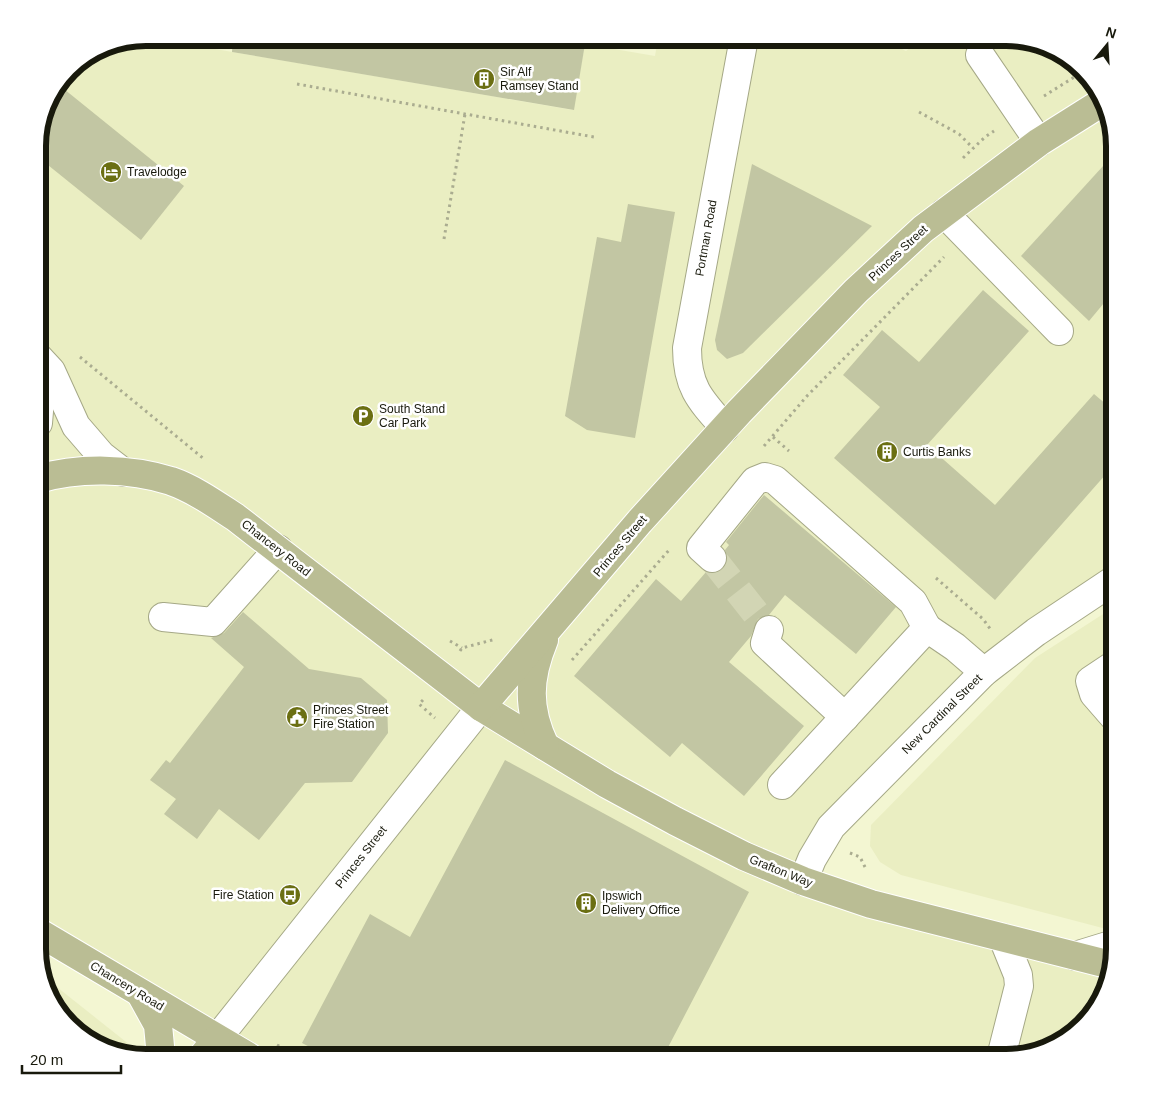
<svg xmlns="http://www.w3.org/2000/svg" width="1152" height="1095" font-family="Helvetica,sans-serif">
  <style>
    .built { fill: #eaeec2 }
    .building { fill: #c2c6a3 }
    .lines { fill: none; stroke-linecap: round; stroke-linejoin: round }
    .minor-tunnel { stroke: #d2d5b4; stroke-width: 28; stroke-dasharray: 28 14; stroke-linecap: butt }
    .minor-casing { stroke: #a5a886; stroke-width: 30 }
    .major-casing { stroke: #fff; stroke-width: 30 }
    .path { stroke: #aaac90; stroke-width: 3; stroke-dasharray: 2.5 4; stroke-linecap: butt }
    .minor { stroke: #fff; stroke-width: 28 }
    .major { stroke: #babd94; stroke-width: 28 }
    .labels { text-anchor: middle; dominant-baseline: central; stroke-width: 5; stroke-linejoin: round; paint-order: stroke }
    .poi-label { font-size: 12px; fill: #18190c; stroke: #fff; text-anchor: start }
    .street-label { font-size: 12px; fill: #18190c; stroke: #fff }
    .rim { fill: none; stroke: #18190c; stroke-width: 6 }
  </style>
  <rect width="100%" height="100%" fill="#f3f6d2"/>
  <g class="built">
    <polygon points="151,38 573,110 585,44 655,56 658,38 879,38 906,51 923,38 1012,38 1047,46 1083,70 1106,105 1114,140 1114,580 938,717 803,881 1111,965 1106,990 1082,1026 1047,1049 1012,1057 249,1057 38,932 38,139 49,98 74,65 105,46"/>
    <polygon points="1114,607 1114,931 901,875 880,862 870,846 871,825 1035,658"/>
    <polygon points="43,976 145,1057 105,1049 69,1025 46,990"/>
  </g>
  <g class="building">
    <polygon points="233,38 586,38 574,110 232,52"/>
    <polygon points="59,85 184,186 141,240 38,157 38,139 49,98"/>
    <polygon points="1114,154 1114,291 1089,321 1021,256"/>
    <polygon points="752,164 872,226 743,353 727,359 717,350 715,340"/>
    <polygon points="628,204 675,212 635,438 587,430 565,416 597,237 621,242"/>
    <polygon points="983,290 1029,331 927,445 995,505 1094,394 1114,411 1114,465 995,600 834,458 880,407 843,375 882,330 919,362"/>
    <polygon points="764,495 896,607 856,654 785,595 769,615 758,619 751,636 729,662 804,726 744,796 682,743 670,757 574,676 656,579 681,601 706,572 716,573 723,569 727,561 725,550 729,545 726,542"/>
    <polygon points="243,612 309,669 361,678 387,700 388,733 352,782 305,783 259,840 219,809 197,839 164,814 176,799 150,780 166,760 170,763 244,667 211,638 224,633"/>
    <polygon points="505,760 749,892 663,1057 329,1057 302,1043 370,914 410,937"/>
  </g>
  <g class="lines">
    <polyline class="minor-tunnel" points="712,558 769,630"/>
    <g class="minor-casing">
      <g id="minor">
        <polyline points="980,55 1039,142"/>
        <polyline points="944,213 1059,331"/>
        <polyline points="38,357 51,371 76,426 101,455 123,472"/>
        <polyline points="38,423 43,364"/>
        <path d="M 725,428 C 700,400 687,387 687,348 L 744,38"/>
        <polyline points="712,558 701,548 755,481 765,477 775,480 913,602 927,628"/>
        <polyline points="163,617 213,622 278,549"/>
        <polyline points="769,630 765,643 845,717"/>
        <polyline points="1114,665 1090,681 1094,694 1114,717"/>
        <polyline points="782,785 927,628 955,647 984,672"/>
        <polyline points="803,881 812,859 831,827 984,672 1036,632 1114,580"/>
        <polyline points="1075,956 1114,944"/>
        <polyline points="216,1040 481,707"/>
        <polyline points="1001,1057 1019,986 1018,975 1003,938"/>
      </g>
    </g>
    <g class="major-casing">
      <g id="major">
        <path d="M 38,479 C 79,467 130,468 171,481 C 194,489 215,504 235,517 L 481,707 L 607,784 L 675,821 L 744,856 L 803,881 L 871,904 L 1111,965"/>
        <path d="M 544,640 C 528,679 527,708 545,746"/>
        <polyline points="481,707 640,521 739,412 856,291 923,229 1039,142 1104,101"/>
        <polyline points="38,932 249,1057"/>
        <polyline points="142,996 158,1025 161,1057"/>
        <polyline points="202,1057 216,1040"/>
      </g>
    </g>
    <g class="path">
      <polyline points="297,84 594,137"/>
      <polyline points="1044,96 1084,71"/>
      <polyline points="919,112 959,134 973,148"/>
      <polyline points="963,158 985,137 994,131"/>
      <polyline points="444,239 465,114"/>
      <polyline points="80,357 204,459"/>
      <polyline points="773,437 789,451"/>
      <polyline points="764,446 807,396 944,257"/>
      <polyline points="936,578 983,619 991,630"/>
      <polyline points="450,641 462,648"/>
      <polyline points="460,651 462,648 496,639"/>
      <polyline points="572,660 670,549"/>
      <polyline points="423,700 419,704 435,718"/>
      <polyline points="850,853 860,857 866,869"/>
      <polyline points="277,1045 301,1057"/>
    </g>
    <use href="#minor" class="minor"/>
    <use href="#major" class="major"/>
  </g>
  <defs>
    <g id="building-disc" transform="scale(1.125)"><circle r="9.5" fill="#6b6f13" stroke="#fff"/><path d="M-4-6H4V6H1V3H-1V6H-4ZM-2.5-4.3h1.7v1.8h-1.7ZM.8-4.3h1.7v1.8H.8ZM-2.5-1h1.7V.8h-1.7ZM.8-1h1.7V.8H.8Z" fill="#fff"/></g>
    <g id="hotel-disc" transform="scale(1.125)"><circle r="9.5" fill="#6b6f13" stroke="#fff"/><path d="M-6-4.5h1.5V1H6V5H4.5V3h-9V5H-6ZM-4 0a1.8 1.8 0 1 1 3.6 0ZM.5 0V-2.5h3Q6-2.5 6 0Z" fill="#fff"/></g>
    <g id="parking-disc" transform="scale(1.125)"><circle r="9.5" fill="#6b6f13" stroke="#fff"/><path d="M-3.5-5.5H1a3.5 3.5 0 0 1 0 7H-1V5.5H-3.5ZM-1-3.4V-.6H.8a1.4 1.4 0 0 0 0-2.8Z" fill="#fff"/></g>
    <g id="civic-disc" transform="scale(1.125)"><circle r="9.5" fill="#6b6f13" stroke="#fff"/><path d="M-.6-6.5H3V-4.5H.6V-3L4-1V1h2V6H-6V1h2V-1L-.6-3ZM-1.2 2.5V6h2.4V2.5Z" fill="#fff"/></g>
    <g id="bus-disc" transform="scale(1.125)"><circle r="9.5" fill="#6b6f13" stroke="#fff"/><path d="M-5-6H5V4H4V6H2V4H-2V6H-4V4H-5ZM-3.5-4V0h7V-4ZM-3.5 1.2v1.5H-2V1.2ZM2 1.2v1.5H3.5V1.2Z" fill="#fff"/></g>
  </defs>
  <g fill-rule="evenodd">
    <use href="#building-disc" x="484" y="79"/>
    <use href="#hotel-disc" x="111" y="172"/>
    <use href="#parking-disc" x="363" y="416"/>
    <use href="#building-disc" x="887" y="452"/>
    <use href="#civic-disc" x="297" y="717"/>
    <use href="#bus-disc" x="290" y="895"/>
    <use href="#building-disc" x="586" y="903"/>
  </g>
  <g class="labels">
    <g class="poi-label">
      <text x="500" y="72">Sir Alf<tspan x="500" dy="14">Ramsey Stand</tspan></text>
      <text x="127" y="172">Travelodge</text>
      <text x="379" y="409">South Stand<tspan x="379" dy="14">Car Park</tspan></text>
      <text x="903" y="452">Curtis Banks</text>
      <text x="313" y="710">Princes Street<tspan x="313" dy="14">Fire Station</tspan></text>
      <text x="274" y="895" text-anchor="end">Fire Station</text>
      <text x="602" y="896">Ipswich<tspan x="602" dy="14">Delivery Office</tspan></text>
    </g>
    <g class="street-label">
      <text transform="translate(706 238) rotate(-80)">Portman Road</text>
      <text transform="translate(898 253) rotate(-43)">Princes Street</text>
      <text transform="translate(620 546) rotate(-50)">Princes Street</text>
      <text transform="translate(276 548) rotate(38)">Chancery Road</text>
      <text transform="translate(942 714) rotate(-45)">New Cardinal Street</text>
      <text transform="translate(361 857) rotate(-52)">Princes Street</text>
      <text transform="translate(781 871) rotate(22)">Grafton Way</text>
      <text transform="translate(127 986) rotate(31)">Chancery Road</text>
    </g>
  </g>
  <path d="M0 0H1152V1095H0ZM146 46H1006A100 100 0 0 1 1106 146V949A100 100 0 0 1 1006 1049H146A100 100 0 0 1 46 949V146A100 100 0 0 1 146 46Z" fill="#fff" fill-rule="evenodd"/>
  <path class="rim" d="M146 46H1006A100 100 0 0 1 1106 146V949A100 100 0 0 1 1006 1049H146A100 100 0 0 1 46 949V146A100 100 0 0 1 146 46Z"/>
  <g transform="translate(1107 45) rotate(18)" stroke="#ffffff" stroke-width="4" paint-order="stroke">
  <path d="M0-4L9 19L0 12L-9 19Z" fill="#18190c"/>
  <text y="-8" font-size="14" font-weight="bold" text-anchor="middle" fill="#18190c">N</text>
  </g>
  <path d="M22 1065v8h99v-8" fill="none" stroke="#18190c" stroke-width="2.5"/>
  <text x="30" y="1065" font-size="15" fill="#18190c" stroke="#ffffff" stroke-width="4" paint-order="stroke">20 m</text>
</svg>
